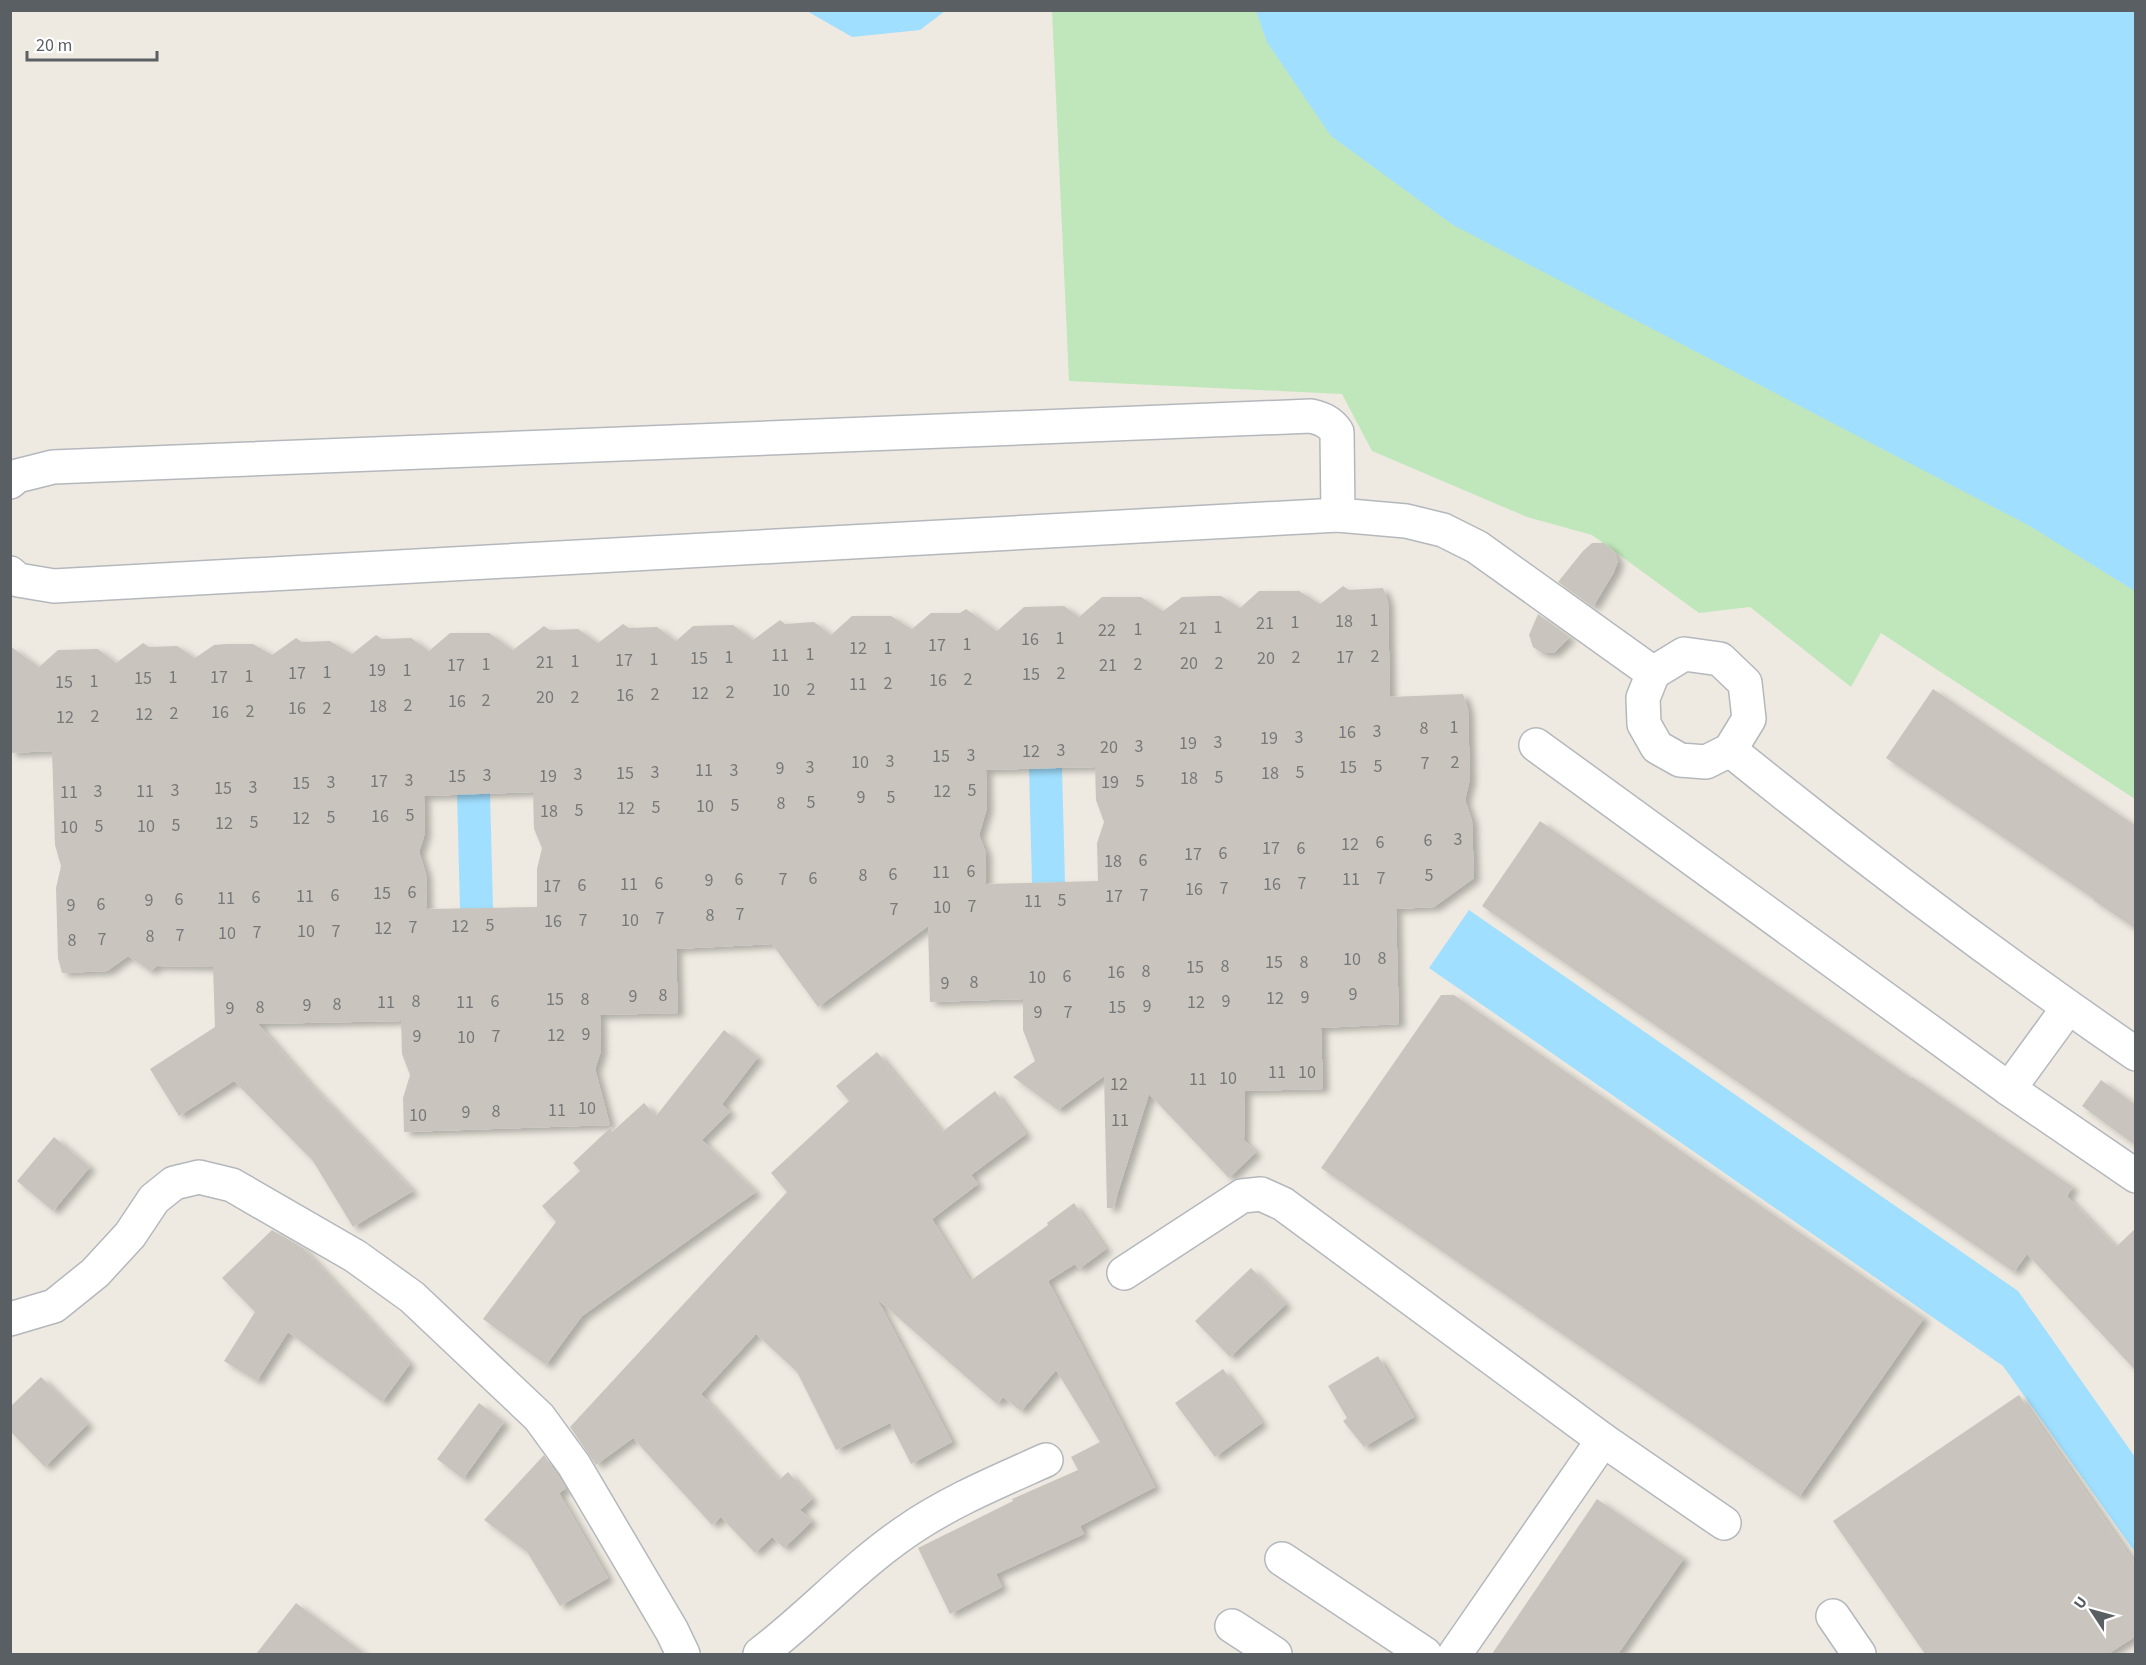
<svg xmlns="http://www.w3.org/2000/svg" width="2146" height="1665" font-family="'Source Sans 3',sans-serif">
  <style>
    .green { fill: #c0e7bc }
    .water { fill: #a0dfff }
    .building { fill: #c9c5be; fill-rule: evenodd; filter: url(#shadow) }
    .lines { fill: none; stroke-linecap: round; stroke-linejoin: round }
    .minor-casing { stroke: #b4b8bd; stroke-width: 36 }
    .minor { stroke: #fff; stroke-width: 33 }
    .labels { text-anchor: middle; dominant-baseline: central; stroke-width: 6; stroke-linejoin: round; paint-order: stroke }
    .number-label { font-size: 18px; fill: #76787a }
  </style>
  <defs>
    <filter id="shadow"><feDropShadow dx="6" dy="4" stdDeviation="3" flood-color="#0004"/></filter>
  </defs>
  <rect width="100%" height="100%" fill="#eeeae1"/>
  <polygon class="green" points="1052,11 2135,11 2135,799 1881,633 1851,687 1750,607 1699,613 1592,535 1527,517 1372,451 1342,394 1069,381"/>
  <g class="water">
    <polygon points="807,11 945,11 920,30 852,37"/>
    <polygon points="1256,11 2135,11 2135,591 2028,525 1453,225 1331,136 1267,42"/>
    <polygon points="1062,768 1065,882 1032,883 1029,769"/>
    <polygon points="490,793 493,908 460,909 457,794"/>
    <polygon points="1469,910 2018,1291 2135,1457 2135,1552 2003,1366 1429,968"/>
  </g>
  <g class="building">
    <polygon points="1592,543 1604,543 1613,550 1618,561 1614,572 1593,607 1558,582 1583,551"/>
    <path d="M 1343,586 L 1349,590 L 1383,588 L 1388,602 L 1390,697 L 1463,694 L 1468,709 L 1470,779 L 1465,800 L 1472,821 L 1474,878 L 1434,907 L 1396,909 L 1399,1024 L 1321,1028 L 1323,1089 L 1245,1091 L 1244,1140 L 1256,1152 L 1229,1178 L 1149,1094 L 1113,1208 L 1107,1208 L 1104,1076 L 1058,1110 L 1013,1077 L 1035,1061 L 1023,1030 L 1023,999 L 930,1002 L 928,926 L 818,1007 L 772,944 L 676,949 L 678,1013 L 600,1015 L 601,1051 L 595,1069 L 610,1125 L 404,1132 L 403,1098 L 410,1075 L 402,1054 L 401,1021 L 258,1024 L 310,1084 L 413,1191 L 353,1227 L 313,1161 L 234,1081 L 179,1116 L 150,1069 L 215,1027 L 213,967 L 157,966 L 150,971 L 128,956 L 107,971 L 62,973 L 58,958 L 56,888 L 61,866 L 55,845 L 52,751 L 10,753 L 10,646 L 39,667 L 58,650 L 98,649 L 116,663 L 143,643 L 149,647 L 177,646 L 195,658 L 214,645 L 226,644 L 253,644 L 272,655 L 296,638 L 302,642 L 330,641 L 352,654 L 376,635 L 382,639 L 411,638 L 429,651 L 450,633 L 489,633 L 513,650 L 544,626 L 550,630 L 578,629 L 598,643 L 623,624 L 629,628 L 657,627 L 676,641 L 693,626 L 733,625 L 753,640 L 780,620 L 785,624 L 814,622 L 831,635 L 852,616 L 891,616 L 912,629 L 931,613 L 960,613 L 966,609 L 997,631 L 1024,607 L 1064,606 L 1079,617 L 1102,597 L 1141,597 L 1163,611 L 1182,597 L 1211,596 L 1221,596 L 1240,608 L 1259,591 L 1299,591 L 1320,604 ZM 1095,767 L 1096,800 L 1104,822 L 1097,843 L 1098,881 L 986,884 L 986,853 L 979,835 L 987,808 L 986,770 ZM 533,792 L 534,829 L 542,848 L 537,869 L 537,907 L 427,909 L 426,874 L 419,852 L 425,833 L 424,796 Z"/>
    <polygon points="1538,614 1570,637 1554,653 1542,653 1533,647 1529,635"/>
    <polygon points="1933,689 2136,826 2136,929 2093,900 2094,899 1886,758"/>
    <polygon points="1540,821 1911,1078 1912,1077 2073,1187 2067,1196 2116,1247 2136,1228 2136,1371 2027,1254 2014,1272 1482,906"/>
    <polygon points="1441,995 1454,995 1924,1318 1799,1497 1321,1168"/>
    <polygon points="724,1030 758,1057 722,1104 730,1112 702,1140 756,1192 582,1316 546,1365 483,1319 556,1222 542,1206 580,1171 573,1163 611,1127 612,1132 644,1103 656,1116"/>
    <polygon points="877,1052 942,1132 995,1091 1026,1134 971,1175 978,1184 932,1219 970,1281 1048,1225 1047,1223 1074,1203 1106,1249 1079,1269 1075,1264 1048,1281 1155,1487 1080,1526 1084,1534 996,1574 1002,1587 950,1614 918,1548 1013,1501 1012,1499 1078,1470 1071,1457 1100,1442 1056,1370 1021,1411 1003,1397 997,1404 877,1299 952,1442 911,1464 890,1423 836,1450 797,1372 756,1334 701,1394 779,1480 788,1472 812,1499 800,1510 812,1521 784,1548 772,1537 755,1553 721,1517 712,1525 633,1438 596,1465 570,1427 787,1192 771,1173 849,1101 836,1086"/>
    <polygon points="2101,1080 2136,1105 2136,1146 2082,1106"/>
    <polygon points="54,1137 90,1167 53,1211 17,1181"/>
    <polygon points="272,1230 303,1248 410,1364 382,1402 288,1332 257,1381 224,1361 255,1312 222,1278"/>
    <polygon points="1251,1268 1286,1304 1230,1357 1195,1321"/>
    <polygon points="1378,1356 1414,1417 1364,1447 1343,1421 1347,1418 1328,1386"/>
    <polygon points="1223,1369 1262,1423 1215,1457 1175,1403"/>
    <polygon points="41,1377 88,1424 45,1467 10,1431 10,1407"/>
    <polygon points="2019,1395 2136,1565 2136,1636 2108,1654 1925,1654 1833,1521"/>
    <polygon points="479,1403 504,1422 463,1479 437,1459"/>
    <polygon points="544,1455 566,1488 559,1493 608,1578 560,1606 527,1552 484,1520"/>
    <polygon points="1597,1499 1684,1558 1618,1654 1492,1654"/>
    <polygon points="296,1603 365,1654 256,1654"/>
  </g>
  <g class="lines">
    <g class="minor-casing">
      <g id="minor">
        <path d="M 10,482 L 17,476 L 53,467 L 1311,416 C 1323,419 1330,422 1337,432 L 1338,515 L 54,586 L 18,580 L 10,573"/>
        <polyline points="1338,515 1406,521 1443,530 1477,547 1653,673"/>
        <polygon points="1684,654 1720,659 1745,683 1749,719 1730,750 1706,762 1680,760 1657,747 1644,724 1643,698 1653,673"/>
        <polyline points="1536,745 2009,1089 2136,1176"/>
        <path d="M 1730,750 C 1861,856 1996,958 2136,1054"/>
        <polyline points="2009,1089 2068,1008"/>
        <polyline points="1124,1273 1242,1196 1261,1194 1283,1204 1603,1440 1724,1523"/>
        <polyline points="10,1319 54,1306 95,1273 130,1235 154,1199 174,1183 199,1177 232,1185 355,1256 412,1297 539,1417 574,1465 672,1631 683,1654"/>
        <polyline points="1282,1559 1425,1654"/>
        <polyline points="1833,1616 1859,1654"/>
        <polyline points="1232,1626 1275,1654"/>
        <path d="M 760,1654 C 810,1616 852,1569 904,1533 C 948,1502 997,1482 1046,1460"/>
        <polyline points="1455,1654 1603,1440"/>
      </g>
    </g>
    <use href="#minor" class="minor"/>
  </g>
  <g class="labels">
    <g class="number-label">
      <text x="1374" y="620">1</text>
      <text x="1344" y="621">18</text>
      <text x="1295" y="622">1</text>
      <text x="1265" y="623">21</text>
      <text x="1218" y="627">1</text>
      <text x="1188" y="628">21</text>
      <text x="1138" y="629">1</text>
      <text x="1107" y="630">22</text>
      <text x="1060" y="638">1</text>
      <text x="1030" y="639">16</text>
      <text x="967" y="644">1</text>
      <text x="937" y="645">17</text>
      <text x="858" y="648">12</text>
      <text x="888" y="648">1</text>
      <text x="810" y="654">1</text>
      <text x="780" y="655">11</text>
      <text x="1375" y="656">2</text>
      <text x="729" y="657">1</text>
      <text x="1296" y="657">2</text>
      <text x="1345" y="657">17</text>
      <text x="699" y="658">15</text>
      <text x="1266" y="658">20</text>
      <text x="654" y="659">1</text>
      <text x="624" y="660">17</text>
      <text x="575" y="661">1</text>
      <text x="545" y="662">21</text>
      <text x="1189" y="663">20</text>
      <text x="1219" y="663">2</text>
      <text x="486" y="664">1</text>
      <text x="1138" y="664">2</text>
      <text x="456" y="665">17</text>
      <text x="1108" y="665">21</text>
      <text x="377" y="670">19</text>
      <text x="407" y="670">1</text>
      <text x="327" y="672">1</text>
      <text x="297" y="673">17</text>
      <text x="1061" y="673">2</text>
      <text x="1031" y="674">15</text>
      <text x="249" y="676">1</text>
      <text x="173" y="677">1</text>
      <text x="219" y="677">17</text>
      <text x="143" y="678">15</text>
      <text x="968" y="679">2</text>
      <text x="938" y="680">16</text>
      <text x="94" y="681">1</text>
      <text x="64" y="682">15</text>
      <text x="888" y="683">2</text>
      <text x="858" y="684">11</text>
      <text x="811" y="689">2</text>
      <text x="781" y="690">10</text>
      <text x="730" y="692">2</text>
      <text x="700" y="693">12</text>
      <text x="655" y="694">2</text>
      <text x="625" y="695">16</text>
      <text x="545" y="697">20</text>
      <text x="575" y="697">2</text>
      <text x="486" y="700">2</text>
      <text x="457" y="701">16</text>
      <text x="408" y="705">2</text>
      <text x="378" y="706">18</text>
      <text x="297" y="708">16</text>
      <text x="327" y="708">2</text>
      <text x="250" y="711">2</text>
      <text x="220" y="712">16</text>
      <text x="174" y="713">2</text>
      <text x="144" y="714">12</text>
      <text x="95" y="716">2</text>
      <text x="65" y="717">12</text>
      <text x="1454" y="727">1</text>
      <text x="1424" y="728">8</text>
      <text x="1377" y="731">3</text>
      <text x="1347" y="732">16</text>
      <text x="1299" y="737">3</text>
      <text x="1269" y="738">19</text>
      <text x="1218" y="742">3</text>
      <text x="1188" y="743">19</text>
      <text x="1139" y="746">3</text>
      <text x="1109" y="747">20</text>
      <text x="1061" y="750">3</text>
      <text x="1031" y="751">12</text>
      <text x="971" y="755">3</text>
      <text x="941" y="756">15</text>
      <text x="890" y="761">3</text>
      <text x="860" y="762">10</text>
      <text x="1455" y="762">2</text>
      <text x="1425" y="763">7</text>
      <text x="1378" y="766">5</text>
      <text x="810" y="767">3</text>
      <text x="1348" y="767">15</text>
      <text x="780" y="768">9</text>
      <text x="704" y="770">11</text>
      <text x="734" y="770">3</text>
      <text x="655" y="772">3</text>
      <text x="1300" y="772">5</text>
      <text x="625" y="773">15</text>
      <text x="1270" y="773">18</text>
      <text x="578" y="774">3</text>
      <text x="487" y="775">3</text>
      <text x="457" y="776">15</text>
      <text x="548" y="776">19</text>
      <text x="1219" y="777">5</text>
      <text x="1189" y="778">18</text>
      <text x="409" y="780">3</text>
      <text x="379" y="781">17</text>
      <text x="1140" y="781">5</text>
      <text x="331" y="782">3</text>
      <text x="1110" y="782">19</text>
      <text x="301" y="783">15</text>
      <text x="253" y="787">3</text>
      <text x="223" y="788">15</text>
      <text x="175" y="790">3</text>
      <text x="972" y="790">5</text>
      <text x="98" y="791">3</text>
      <text x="145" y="791">11</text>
      <text x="942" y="791">12</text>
      <text x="69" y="792">11</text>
      <text x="861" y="797">9</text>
      <text x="891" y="797">5</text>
      <text x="811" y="802">5</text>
      <text x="781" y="803">8</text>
      <text x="735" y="805">5</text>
      <text x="705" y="806">10</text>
      <text x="656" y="807">5</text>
      <text x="626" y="808">12</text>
      <text x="579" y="810">5</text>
      <text x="549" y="811">18</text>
      <text x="410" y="815">5</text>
      <text x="380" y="816">16</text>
      <text x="331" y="817">5</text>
      <text x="301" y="818">12</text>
      <text x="254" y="822">5</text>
      <text x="224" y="823">12</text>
      <text x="176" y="825">5</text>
      <text x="99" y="826">5</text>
      <text x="146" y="826">10</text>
      <text x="69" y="827">10</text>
      <text x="1458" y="839">3</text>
      <text x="1428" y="840">6</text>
      <text x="1380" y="842">6</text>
      <text x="1350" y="844">12</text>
      <text x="1271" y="848">17</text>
      <text x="1301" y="848">6</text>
      <text x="1223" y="853">6</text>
      <text x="1193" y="854">17</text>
      <text x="1143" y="860">6</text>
      <text x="1113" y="861">18</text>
      <text x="971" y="871">6</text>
      <text x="941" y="872">11</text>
      <text x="893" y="874">6</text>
      <text x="863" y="875">8</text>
      <text x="1429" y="875">5</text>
      <text x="813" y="878">6</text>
      <text x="1381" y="878">7</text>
      <text x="739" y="879">6</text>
      <text x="783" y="879">7</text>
      <text x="1351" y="879">11</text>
      <text x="709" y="880">9</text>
      <text x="659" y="883">6</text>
      <text x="1302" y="883">7</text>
      <text x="629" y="884">11</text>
      <text x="1272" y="884">16</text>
      <text x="582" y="885">6</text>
      <text x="552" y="886">17</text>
      <text x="1224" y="888">7</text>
      <text x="1194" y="889">16</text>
      <text x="412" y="892">6</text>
      <text x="382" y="893">15</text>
      <text x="335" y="895">6</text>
      <text x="1144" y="895">7</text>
      <text x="305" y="896">11</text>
      <text x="1114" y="896">17</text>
      <text x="256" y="897">6</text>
      <text x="226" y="898">11</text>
      <text x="179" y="899">6</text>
      <text x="149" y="900">9</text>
      <text x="1062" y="900">5</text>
      <text x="1033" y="901">11</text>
      <text x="101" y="904">6</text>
      <text x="71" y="905">9</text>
      <text x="972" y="906">7</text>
      <text x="942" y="907">10</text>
      <text x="894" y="909">7</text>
      <text x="740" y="914">7</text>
      <text x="710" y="915">8</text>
      <text x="660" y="918">7</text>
      <text x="583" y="920">7</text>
      <text x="630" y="920">10</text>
      <text x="553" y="921">16</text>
      <text x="490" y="925">5</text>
      <text x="460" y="926">12</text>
      <text x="413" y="927">7</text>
      <text x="383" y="928">12</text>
      <text x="306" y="931">10</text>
      <text x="336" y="931">7</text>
      <text x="257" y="932">7</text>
      <text x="227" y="933">10</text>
      <text x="180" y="935">7</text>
      <text x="150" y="936">8</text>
      <text x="102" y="939">7</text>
      <text x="72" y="940">8</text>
      <text x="1382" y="958">8</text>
      <text x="1352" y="959">10</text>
      <text x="1274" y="962">15</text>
      <text x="1304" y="962">8</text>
      <text x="1225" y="966">8</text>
      <text x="1195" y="967">15</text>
      <text x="1146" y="971">8</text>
      <text x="1116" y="972">16</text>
      <text x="1067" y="976">6</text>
      <text x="1037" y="977">10</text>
      <text x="974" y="982">8</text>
      <text x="945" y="983">9</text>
      <text x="1353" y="994">9</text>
      <text x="663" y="995">8</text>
      <text x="633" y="996">9</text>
      <text x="1305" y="997">9</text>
      <text x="1275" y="998">12</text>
      <text x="555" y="999">15</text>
      <text x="585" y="999">8</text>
      <text x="416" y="1001">8</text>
      <text x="495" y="1001">6</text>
      <text x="1226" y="1001">9</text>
      <text x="386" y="1002">11</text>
      <text x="465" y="1002">11</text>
      <text x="1196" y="1002">12</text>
      <text x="337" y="1004">8</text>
      <text x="307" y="1005">9</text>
      <text x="1147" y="1006">9</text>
      <text x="260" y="1007">8</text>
      <text x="1117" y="1007">15</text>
      <text x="230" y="1008">9</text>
      <text x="1038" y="1012">9</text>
      <text x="1068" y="1012">7</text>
      <text x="586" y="1034">9</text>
      <text x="556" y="1035">12</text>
      <text x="417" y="1036">9</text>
      <text x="496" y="1036">7</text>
      <text x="466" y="1037">10</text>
      <text x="1277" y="1072">11</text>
      <text x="1307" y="1072">10</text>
      <text x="1228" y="1078">10</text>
      <text x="1198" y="1079">11</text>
      <text x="1119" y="1084">12</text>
      <text x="587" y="1108">10</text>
      <text x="557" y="1110">11</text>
      <text x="496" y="1111">8</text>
      <text x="466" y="1112">9</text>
      <text x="418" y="1115">10</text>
      <text x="1120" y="1120">11</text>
    </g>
  </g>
  <rect width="2146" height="1665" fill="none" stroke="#5a5f63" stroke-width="24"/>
  <g transform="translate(2092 1611) rotate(306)" stroke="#ffffff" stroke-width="4.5" paint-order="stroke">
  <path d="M0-4.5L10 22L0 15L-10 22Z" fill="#5a5f63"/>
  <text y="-9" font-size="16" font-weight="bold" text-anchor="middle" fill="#5a5f63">U</text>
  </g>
  <path d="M27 51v9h130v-9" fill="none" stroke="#5a5f63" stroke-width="3"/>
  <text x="36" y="51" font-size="18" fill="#5a5f63" stroke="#ffffff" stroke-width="4.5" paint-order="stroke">20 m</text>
</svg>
